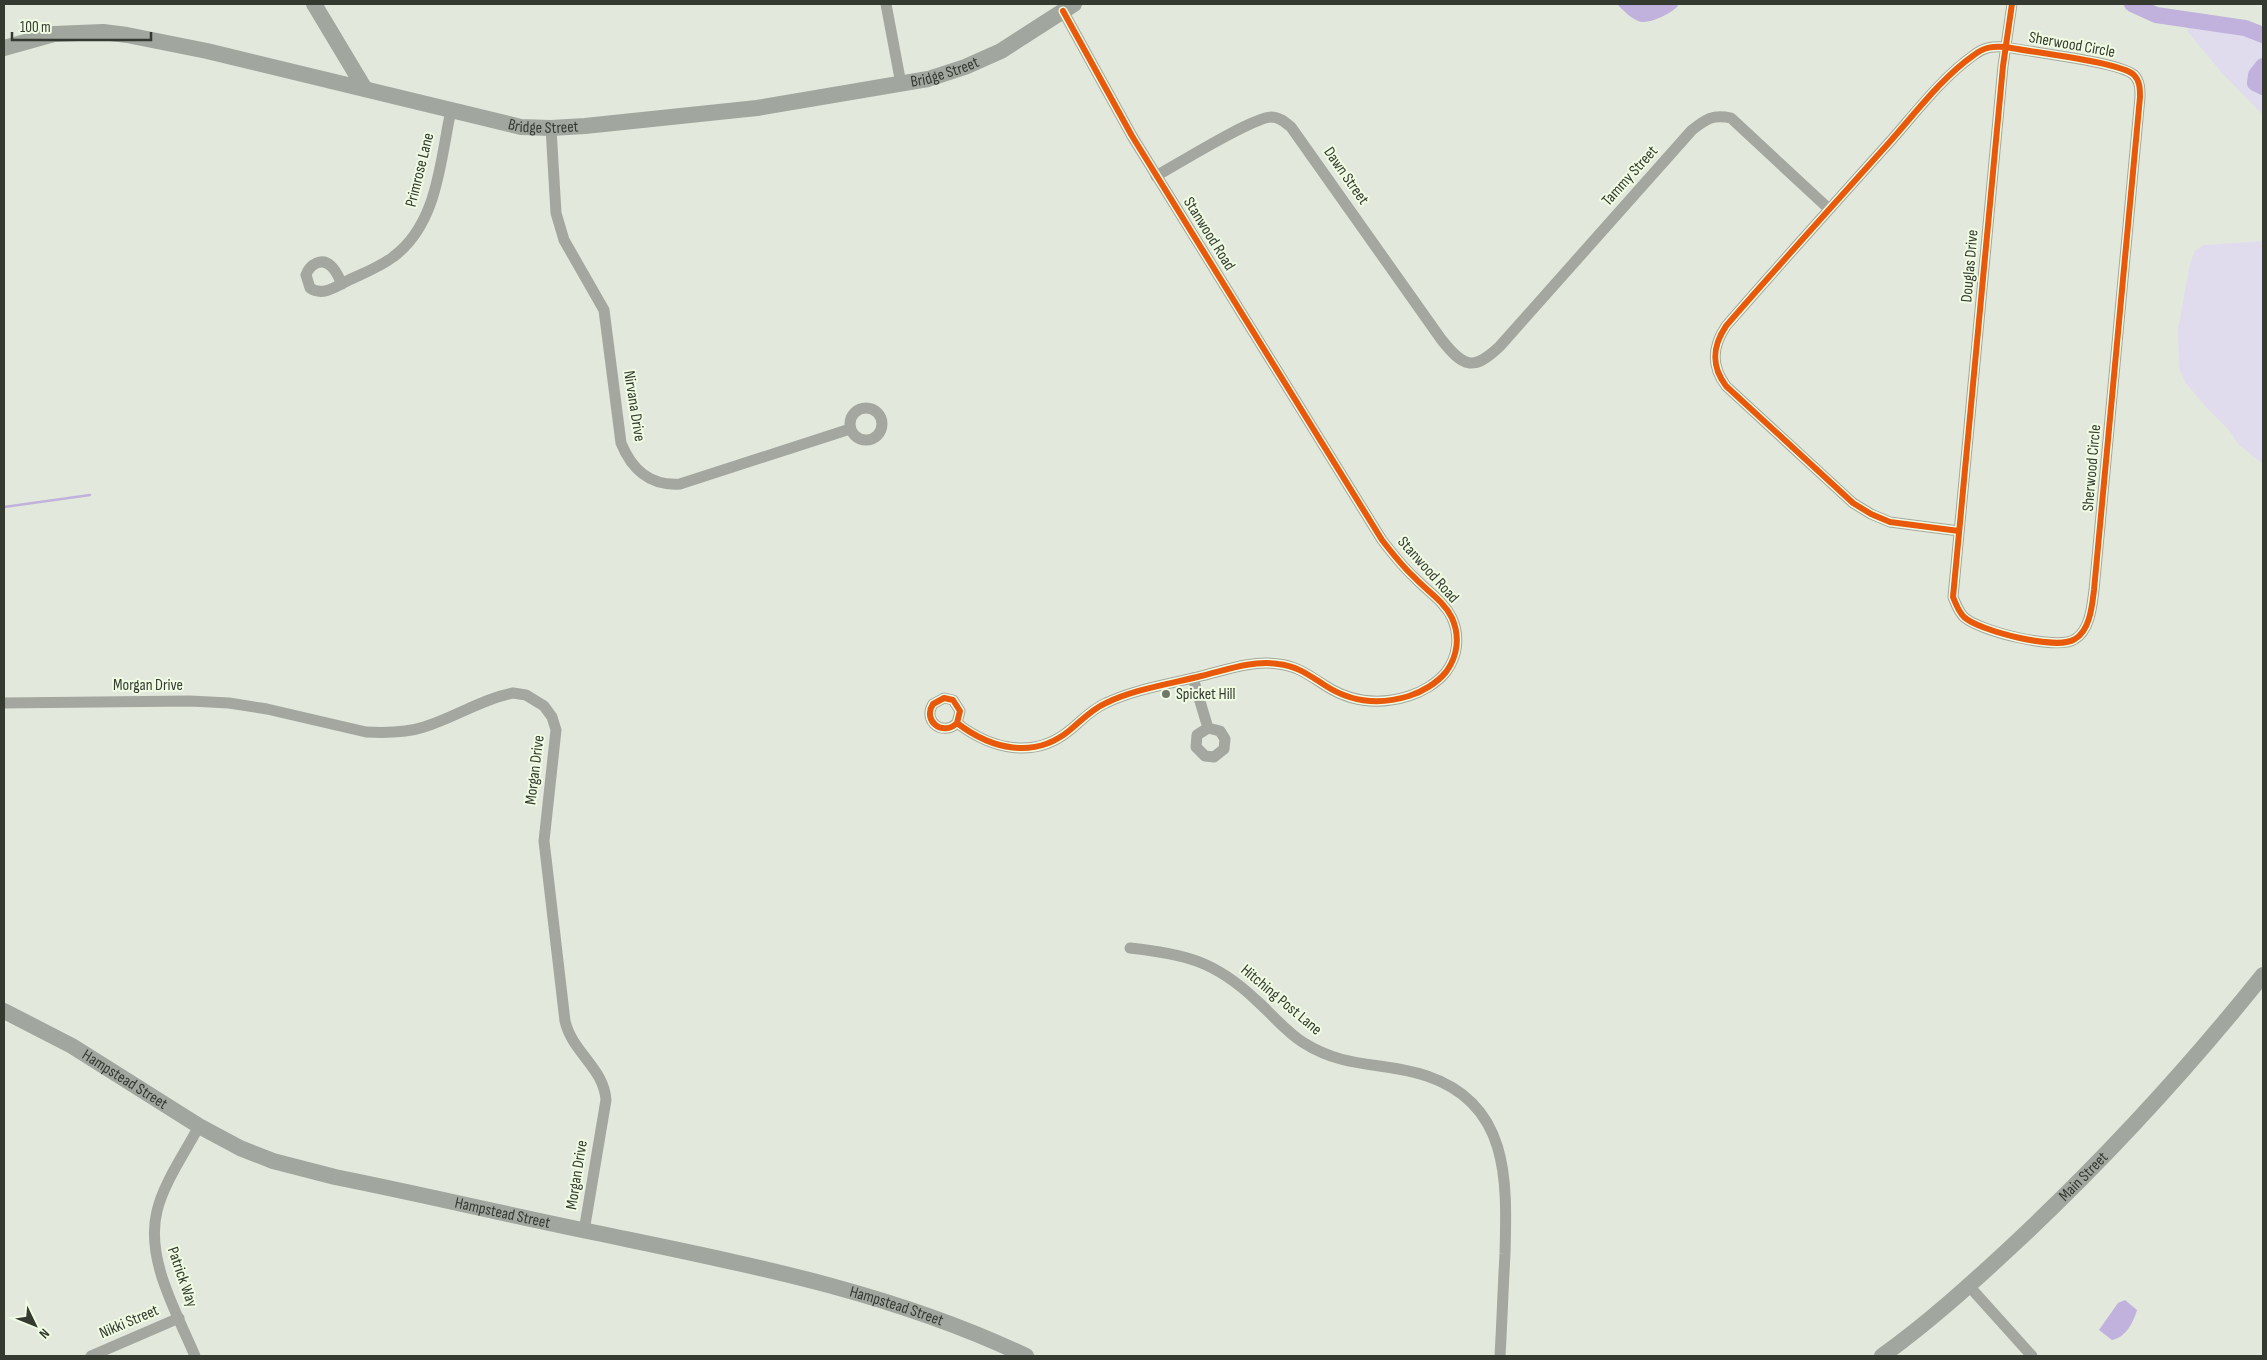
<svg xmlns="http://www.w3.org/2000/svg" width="2267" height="1360" font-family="'Sofia Sans Condensed',sans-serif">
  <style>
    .green { fill: #e0dcee }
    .water { fill: #c0b2dd }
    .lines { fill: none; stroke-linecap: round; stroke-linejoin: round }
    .stream { stroke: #c0b2dd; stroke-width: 2.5 }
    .river { stroke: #c0b2dd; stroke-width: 16 }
    .street { stroke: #a3a7a0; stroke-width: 11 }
    .secondary { stroke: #a1a69f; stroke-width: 16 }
    .cycleway-casing { stroke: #effce3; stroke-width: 9 }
    .cycleway { stroke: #e8590c; stroke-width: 6 }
    .poi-dot { fill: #72776c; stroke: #effce3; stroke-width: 2 }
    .labels { text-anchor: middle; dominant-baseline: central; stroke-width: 4; stroke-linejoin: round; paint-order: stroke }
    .street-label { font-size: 16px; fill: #353a30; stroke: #effce3 }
    .poi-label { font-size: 16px; fill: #353a30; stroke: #effce3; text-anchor: start }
  </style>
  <rect width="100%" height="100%" fill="#e2e9dc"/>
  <g class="green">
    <path d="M 2222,19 C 2232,27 2250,23 2263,27 L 2263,115 L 2222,73 L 2188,32 L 2187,26 L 2195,21 Z"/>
    <polygon points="2263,241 2263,464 2238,444 2229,430 2206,407 2185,382 2179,368 2178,329 2190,263 2195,251 2203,245"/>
  </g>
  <g class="water">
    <path d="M 1617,4 L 1677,4 L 1678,6 C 1670,14 1654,22 1642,22 C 1633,21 1623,10 1617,4 Z"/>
    <path d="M 2125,1300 L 2137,1310 C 2133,1323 2126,1337 2112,1340 L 2099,1330 L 2118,1303 Z"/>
  </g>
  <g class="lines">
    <polyline class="stream" points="4,507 90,495"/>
    <g class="river">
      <polyline points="2132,4 2156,15 2245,28 2263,35"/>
      <polyline points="2263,66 2256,75 2255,83 2263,87"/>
    </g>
    <g class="street">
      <polyline points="886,4 901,84"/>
      <path d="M 551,128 L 556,213 L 564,240 L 604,310 L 621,443 C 632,470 650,486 680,484 L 850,429"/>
      <path d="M 1156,176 C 1178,164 1251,118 1271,117 C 1279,117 1285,122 1291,127 L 1441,339 C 1463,367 1473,372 1500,346 L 1692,130 C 1706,119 1713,114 1731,118 L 1829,209"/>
      <path d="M 342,284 C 339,278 336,270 331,266 C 322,257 310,264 306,275 L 310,288 C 323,297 337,286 349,280 C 364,273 380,267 393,257 C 438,224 440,161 451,110"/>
      <circle cx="866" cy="424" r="16"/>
      <path d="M 1959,531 L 1890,522 L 1871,514 L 1853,503 L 1726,386 C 1711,366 1712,347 1726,326 C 1779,265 1833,205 1887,145 C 1914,115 1941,78 1974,55 C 1984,47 1993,46 2006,47 C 2029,52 2121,62 2134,75 C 2140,81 2140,89 2140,97 L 2094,590 C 2092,606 2090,630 2075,639 C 2058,651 1979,631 1964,617 C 1958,611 1956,604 1953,597 L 2003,66 L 2012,4"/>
      <polyline points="1193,678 1208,728 1220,731 1225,739 1224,749 1214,757 1205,756 1196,747 1197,735 1208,728"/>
      <path d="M 4,703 L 190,701 L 229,703 L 267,709 L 366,732 C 386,733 406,733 424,727 C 454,718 482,699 513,693 L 526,695 L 544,706 L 552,717 L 556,730 L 544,841 L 565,1021 C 572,1052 604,1068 606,1100 L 584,1231"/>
      <path d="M 957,723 L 960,711 L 953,700 L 944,698 L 933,704 C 922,721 943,737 957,723 C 991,749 1034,760 1070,730 C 1082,720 1092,709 1106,703 C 1135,689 1170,684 1201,676 C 1226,670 1252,660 1278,664 C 1298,666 1310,676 1326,686 C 1351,702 1380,705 1409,696 C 1422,692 1437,683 1446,672 C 1458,656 1460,636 1452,618 C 1444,601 1427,591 1414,577 C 1402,566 1392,553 1382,540 L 1132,136 L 1063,11"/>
      <path d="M 1130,948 C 1185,954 1215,961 1256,1000 C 1272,1014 1286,1032 1304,1043 C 1347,1070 1383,1061 1427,1076 C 1510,1104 1507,1181 1505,1254 C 1503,1288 1502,1322 1500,1356"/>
      <polyline points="1969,1286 2032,1356"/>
      <polyline points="91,1356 179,1318"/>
      <path d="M 195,1356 C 177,1313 145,1259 157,1211 C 164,1182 185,1153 199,1126"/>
    </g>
    <g class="secondary">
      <polyline points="314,4 365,89"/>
      <path id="s1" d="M 4,48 L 54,34 L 103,32 L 127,35 L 207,51 L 521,127 L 551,128 L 585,126 L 757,108 L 928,79 L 965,67 L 1001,51 L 1074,4"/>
      <path id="s2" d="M 4,1011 L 72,1046 L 199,1126 L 240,1148 L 273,1161 L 335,1177 C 425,1195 513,1216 602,1234 C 746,1264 892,1292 1026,1356"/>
      <path id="s3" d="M 1882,1356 C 1928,1323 1970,1285 2012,1246 C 2102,1162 2186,1071 2263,975"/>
    </g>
    <g class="cycleway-casing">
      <g id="cycleway">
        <path d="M 1959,531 L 1890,522 L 1871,514 L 1853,503 L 1726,386 C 1711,366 1712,347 1726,326 C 1779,265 1833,205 1887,145 C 1914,115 1941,78 1974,55 C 1984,47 1993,46 2006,47 C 2029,52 2121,62 2134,75 C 2140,81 2140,89 2140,97 L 2094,590 C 2092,606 2090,630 2075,639 C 2058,651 1979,631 1964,617 C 1958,611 1956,604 1953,597 L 2003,66 L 2012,4"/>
        <path d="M 957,723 L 960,711 L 953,700 L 944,698 L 933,704 C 922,721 943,737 957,723 C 991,749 1034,760 1070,730 C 1082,720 1092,709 1106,703 C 1135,689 1170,684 1201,676 C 1226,670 1252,660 1278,664 C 1298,666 1310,676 1326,686 C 1351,702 1380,705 1409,696 C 1422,692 1437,683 1446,672 C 1458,656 1460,636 1452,618 C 1444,601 1427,591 1414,577 C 1402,566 1392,553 1382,540 L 1132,136 L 1063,11"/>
      </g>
    </g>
    <use href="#cycleway" class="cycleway"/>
  </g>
  <circle class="poi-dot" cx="1166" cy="694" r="5"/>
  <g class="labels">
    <g class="street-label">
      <text transform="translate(2072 45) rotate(10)">Sherwood Circle</text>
      <text stroke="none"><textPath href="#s1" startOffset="958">Bridge Street</textPath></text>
      <text stroke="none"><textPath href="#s1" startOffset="552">Bridge Street</textPath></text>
      <text transform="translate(420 170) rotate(-76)">Primrose Lane</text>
      <text transform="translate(1346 176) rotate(55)">Dawn Street</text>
      <text transform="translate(1630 176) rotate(-48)">Tammy Street</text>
      <text transform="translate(1209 234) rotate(58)">Stanwood Road</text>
      <text transform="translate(1970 266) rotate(-85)">Douglas Drive</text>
      <text transform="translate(634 406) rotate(81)">Nirvana Drive</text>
      <text transform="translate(2092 468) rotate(-85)">Sherwood Circle</text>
      <text transform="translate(1428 570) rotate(48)">Stanwood Road</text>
      <text x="148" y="685">Morgan Drive</text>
      <text transform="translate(535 770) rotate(-83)">Morgan Drive</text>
      <text transform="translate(1281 1000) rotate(40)">Hitching Post Lane</text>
      <text stroke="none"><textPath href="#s2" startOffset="139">Hampstead Street</textPath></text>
      <text transform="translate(577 1175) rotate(-81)">Morgan Drive</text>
      <text stroke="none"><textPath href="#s3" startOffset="270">Main Street</textPath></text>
      <text stroke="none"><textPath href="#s2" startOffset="544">Hampstead Street</textPath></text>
      <text transform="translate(182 1277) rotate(71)">Patrick Way</text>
      <text stroke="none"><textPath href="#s2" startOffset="949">Hampstead Street</textPath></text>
      <text transform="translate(129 1322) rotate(-23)">Nikki Street</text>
    </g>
    <g class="poi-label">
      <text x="1176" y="694">Spicket Hill</text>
    </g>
  </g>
  <rect width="2267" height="1360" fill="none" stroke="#353a30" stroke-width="10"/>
  <g transform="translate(35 1325) rotate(133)" stroke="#effce3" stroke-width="4" paint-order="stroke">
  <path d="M0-4L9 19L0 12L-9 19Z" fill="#353a30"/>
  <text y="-8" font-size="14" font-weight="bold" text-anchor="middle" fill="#353a30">N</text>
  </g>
  <path d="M12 32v8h139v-8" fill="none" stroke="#353a30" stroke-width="2.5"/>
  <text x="20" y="32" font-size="15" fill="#353a30" stroke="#effce3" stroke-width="4" paint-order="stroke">100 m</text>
</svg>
